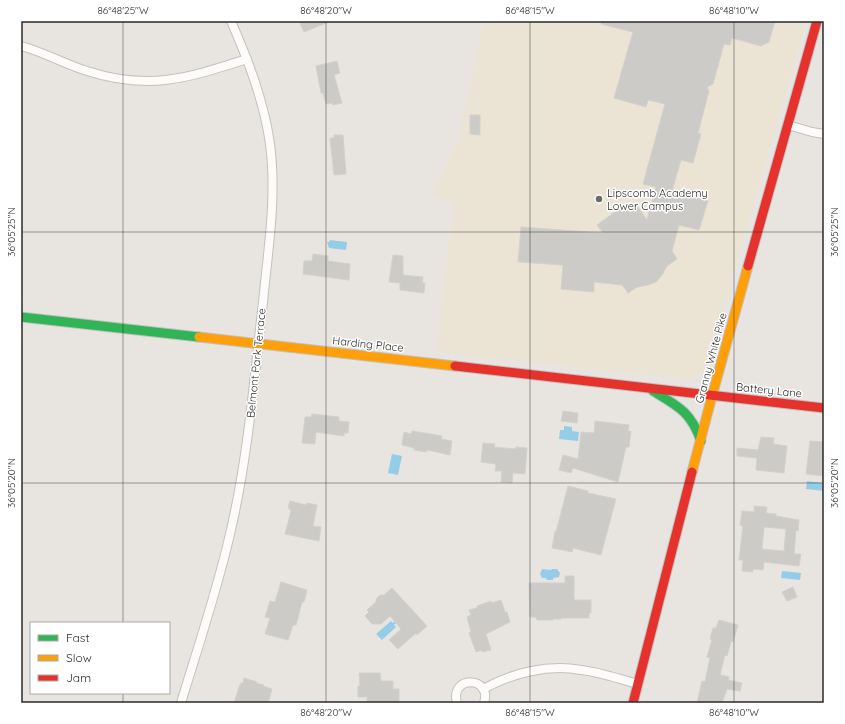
<svg xmlns="http://www.w3.org/2000/svg" width="845" height="724" font-family="Quicksand,sans-serif">
  <style>
    .education { fill: #ebe4d5 }
    .water { fill: #95cde8 }
    .building { fill: #cdcbc7; stroke: #d3d1cc; fill-rule: evenodd }
    .lines { fill: none; stroke-linecap: round; stroke-linejoin: round }
    .street-casing { stroke: #c2c1c1; stroke-width: 10 }
    .fast-casing { stroke: #c2c1c1; stroke-width: 11 }
    .slow-casing { stroke: #c2c1c1; stroke-width: 11 }
    .jam-casing { stroke: #c2c1c1; stroke-width: 11 }
    .street { stroke: #fcfbfa; stroke-width: 8 }
    .fast { stroke: #30b455; stroke-width: 9 }
    .slow { stroke: #ff9f0a; stroke-width: 9 }
    .jam { stroke: #e5322d; stroke-width: 9 }
    .ticks { fill: none; stroke: #2a2a2a; stroke-width: 1; stroke-opacity: 0.45 }
    .poi-dot { fill: #6c6b6a; stroke: #fff; stroke-width: 1.5 }
    .labels { text-anchor: middle; dominant-baseline: central; stroke-width: 3; stroke-linejoin: round; paint-order: stroke }
    .poi-label { font-size: 11px; fill: #2a2a2a; stroke: #fff; text-anchor: start }
    .street-label { font-size: 11px; fill: #2a2a2a; stroke: #fff }
    .neatline { fill: none; stroke: #2a2a2a; stroke-width: 1.5 }
    .ticks-label { font-size: 10px; text-anchor: middle; fill: #2a2a2a }
  </style>
  <rect width="100%" height="100%" fill="#e8e5e0"/>
  <polygon class="education" points="484,21 806,21 707,368 695,378 677,378 436,352 454,204 433,195 458,140"/>
  <g class="water">
    <polygon points="330,240 347,242 346,250 329,248 327,242 329,242"/>
    <polygon points="564,426 572,427 572,431 579,432 578,441 559,439 560,430 564,430"/>
    <polygon points="392,454 402,456 398,475 388,473"/>
    <polygon points="807,481 824,483 824,491 806,489"/>
    <polygon points="542,569 551,570 552,569 557,569 560,573 559,577 553,578 553,580 547,580 546,578 542,578 540,574"/>
    <polygon points="782,571 801,573 800,580 781,578"/>
    <polygon points="391,621 393,623 395,621 396,623 394,625 396,627 382,640 376,634"/>
  </g>
  <g class="building">
    <polygon points="299,21 331,21 304,32"/>
    <polygon points="602,21 775,21 769,42 761,46 732,38 730,45 724,44 713,84 707,87 709,91 698,133 701,134 693,163 681,160 672,191 708,201 699,230 679,225 672,251 677,259 667,266 662,275 656,282 648,285 637,287 628,293 622,285 594,282 594,292 561,289 563,265 518,262 521,227 603,233 597,225 623,206 625,208 629,205 630,207 635,203 647,220 656,187 643,184 665,104 648,100 646,107 614,98 633,32 601,24"/>
    <polygon points="337,61 340,73 334,75 342,103 333,105 332,103 326,104 323,93 321,93 316,66"/>
    <polygon points="470,115 480,115 480,135 470,134"/>
    <polygon points="334,135 343,135 346,174 334,175 330,138 334,138"/>
    <polygon points="313,254 328,256 328,261 350,264 349,280 303,274 304,261 312,261"/>
    <polygon points="393,255 403,256 403,275 423,277 422,283 425,283 424,293 400,290 400,283 389,282"/>
    <polygon points="563,411 578,413 577,423 561,421"/>
    <polygon points="312,414 339,417 339,421 349,422 348,433 344,433 344,436 316,432 315,444 302,443 305,417 311,417"/>
    <polygon points="595,421 629,425 628,431 631,431 629,447 626,447 618,482 573,468 571,473 559,470 563,455 578,459 581,432 594,433"/>
    <polygon points="412,431 442,436 441,439 452,441 450,455 427,450 426,452 414,450 414,448 402,445 404,432 411,434"/>
    <polygon points="761,437 774,438 773,444 787,446 784,473 756,470 757,458 737,456 737,448 758,450"/>
    <polygon points="810,441 824,442 824,476 806,474"/>
    <polygon points="483,443 495,444 494,447 515,449 516,447 527,448 525,474 513,473 512,483 501,482 502,471 495,471 496,464 481,462"/>
    <polygon points="568,486 588,491 588,493 616,499 601,555 573,548 572,552 552,548 555,531 556,532"/>
    <polygon points="290,501 306,505 307,503 317,505 313,526 321,527 319,541 285,534 291,511 288,507"/>
    <path d="M 754,506 L 767,507 L 766,513 L 776,514 L 776,516 L 799,520 L 798,531 L 796,530 L 794,554 L 801,554 L 799,566 L 764,562 L 763,570 L 753,569 L 753,572 L 742,571 L 743,560 L 739,560 L 743,526 L 740,525 L 742,511 L 754,512 ZM 764,527 L 786,529 L 784,551 L 762,549 Z"/>
    <polygon points="565,576 574,576 574,600 591,600 591,613 589,613 589,618 561,618 561,619 553,619 553,620 537,620 536,617 530,617 529,583 565,583"/>
    <polygon points="281,582 307,590 304,602 302,602 296,625 293,625 288,640 265,634 270,618 265,617 270,601 275,602"/>
    <polygon points="793,587 797,597 787,601 782,592"/>
    <polygon points="392,588 427,626 417,635 416,633 398,649 389,640 401,629 390,616 381,624 372,624 365,616 369,612 367,610 376,602 376,599 380,595 384,595"/>
    <polygon points="501,600 505,612 507,612 510,622 486,634 491,650 482,652 482,650 476,652 469,633 471,632 467,617 471,615 469,610 477,608 477,606 491,601 492,603"/>
    <polygon points="719,620 738,625 733,642 731,641 727,656 725,655 720,675 729,677 728,680 742,683 740,691 727,689 722,703 697,703 702,681 705,682 710,658 707,657 712,640 710,639 713,628 716,628"/>
    <polygon points="359,673 380,673 381,681 393,681 393,689 399,689 399,703 367,703 367,697 358,697 358,686 360,686"/>
    <polygon points="244,678 257,682 256,683 264,685 263,686 272,689 268,703 234,703 239,687 241,683 243,683"/>
  </g>
  <g class="lines">
    <g class="street-casing">
      <g id="street">
        <path d="M 21,46 C 44,52 64,64 87,71 C 149,91 188,78 247,59"/>
        <polyline points="788,125 812,132 824,134"/>
        <path d="M 483,689 C 512,673 548,664 581,670 C 600,672 619,679 638,684"/>
        <path d="M 181,703 C 198,647 217,591 230,534 C 248,458 254,380 263,302 C 268,250 277,197 270,144 C 264,101 248,60 231,21"/>
        <path d="M 457,703 C 449,675 493,676 484,703"/>
      </g>
    </g>
    <g class="fast-casing">
      <g id="fast">
        <polyline points="21,317 199,337"/>
        <path d="M 653,391 C 678,406 691,412 701,441"/>
      </g>
    </g>
    <g class="slow-casing">
      <g id="slow">
        <polyline points="199,337 455,366"/>
        <polyline points="692,472 712,396 748,266"/>
      </g>
    </g>
    <g class="jam-casing">
      <g id="jam">
        <polyline points="748,266 817,21"/>
        <polyline points="455,366 824,408"/>
        <polyline points="633,703 692,472"/>
      </g>
    </g>
    <use href="#street" class="street"/>
    <use href="#fast" class="fast"/>
    <use href="#slow" class="slow"/>
    <use href="#jam" class="jam"/>
  </g>
  <path class="ticks" d="M 123,21 L 123,623M 326,21 L 326,703M 530,21 L 530,703M 734,21 L 734,703M 21,232 L 824,232M 21,483 L 824,483M 123,693 L 123,703"/>
  <circle class="poi-dot" cx="599" cy="199" r="4"/>
  <g class="labels">
    <g class="poi-label">
      <text x="607" y="193">Lipscomb Academy<tspan x="607" dy="13">Lower Campus</tspan></text>
    </g>
    <g class="street-label">
      <text transform="translate(368 344) rotate(6)">Harding Place</text>
      <text transform="translate(711 358) rotate(-75)">Granny White Pike</text>
      <text transform="translate(256 363) rotate(-84)">Belmont Park Terrace</text>
      <text transform="translate(769 390) rotate(6)">Battery Lane</text>
    </g>
  </g>
  <rect width="845" height="724" fill="none" stroke="#ffffff" stroke-width="44"/>
  <rect x="30" y="622" width="140" height="72" fill="#ffffff" stroke="#aaaaaa"/>
  <rect x="38" y="635" width="20" height="6" fill="#30b455" stroke="#aaaaaa"/>
  <text x="66" y="642" font-size="12" fill="#2a2a2a">Fast</text>
  <rect x="38" y="655" width="20" height="6" fill="#ff9f0a" stroke="#aaaaaa"/>
  <text x="66" y="662" font-size="12" fill="#2a2a2a">Slow</text>
  <rect x="38" y="675" width="20" height="6" fill="#e5322d" stroke="#aaaaaa"/>
  <text x="66" y="682" font-size="12" fill="#2a2a2a">Jam</text>
  <rect x="22" y="22" width="801" height="680" class="neatline"/>
  <g class="ticks-label">
    <text x="123" y="14">86°48'25"W</text>
    <text x="326" y="14">86°48'20"W</text>
    <text x="530" y="14">86°48'15"W</text>
    <text x="734" y="14">86°48'10"W</text>
    <text transform="translate(11 232) rotate(-90)" y="4">36°05'25"N</text>
    <text transform="translate(834 232) rotate(-90)" y="4">36°05'25"N</text>
    <text transform="translate(11 483) rotate(-90)" y="4">36°05'20"N</text>
    <text transform="translate(834 483) rotate(-90)" y="4">36°05'20"N</text>
    <text x="326" y="716">86°48'20"W</text>
    <text x="530" y="716">86°48'15"W</text>
    <text x="734" y="716">86°48'10"W</text>
  </g>
</svg>
